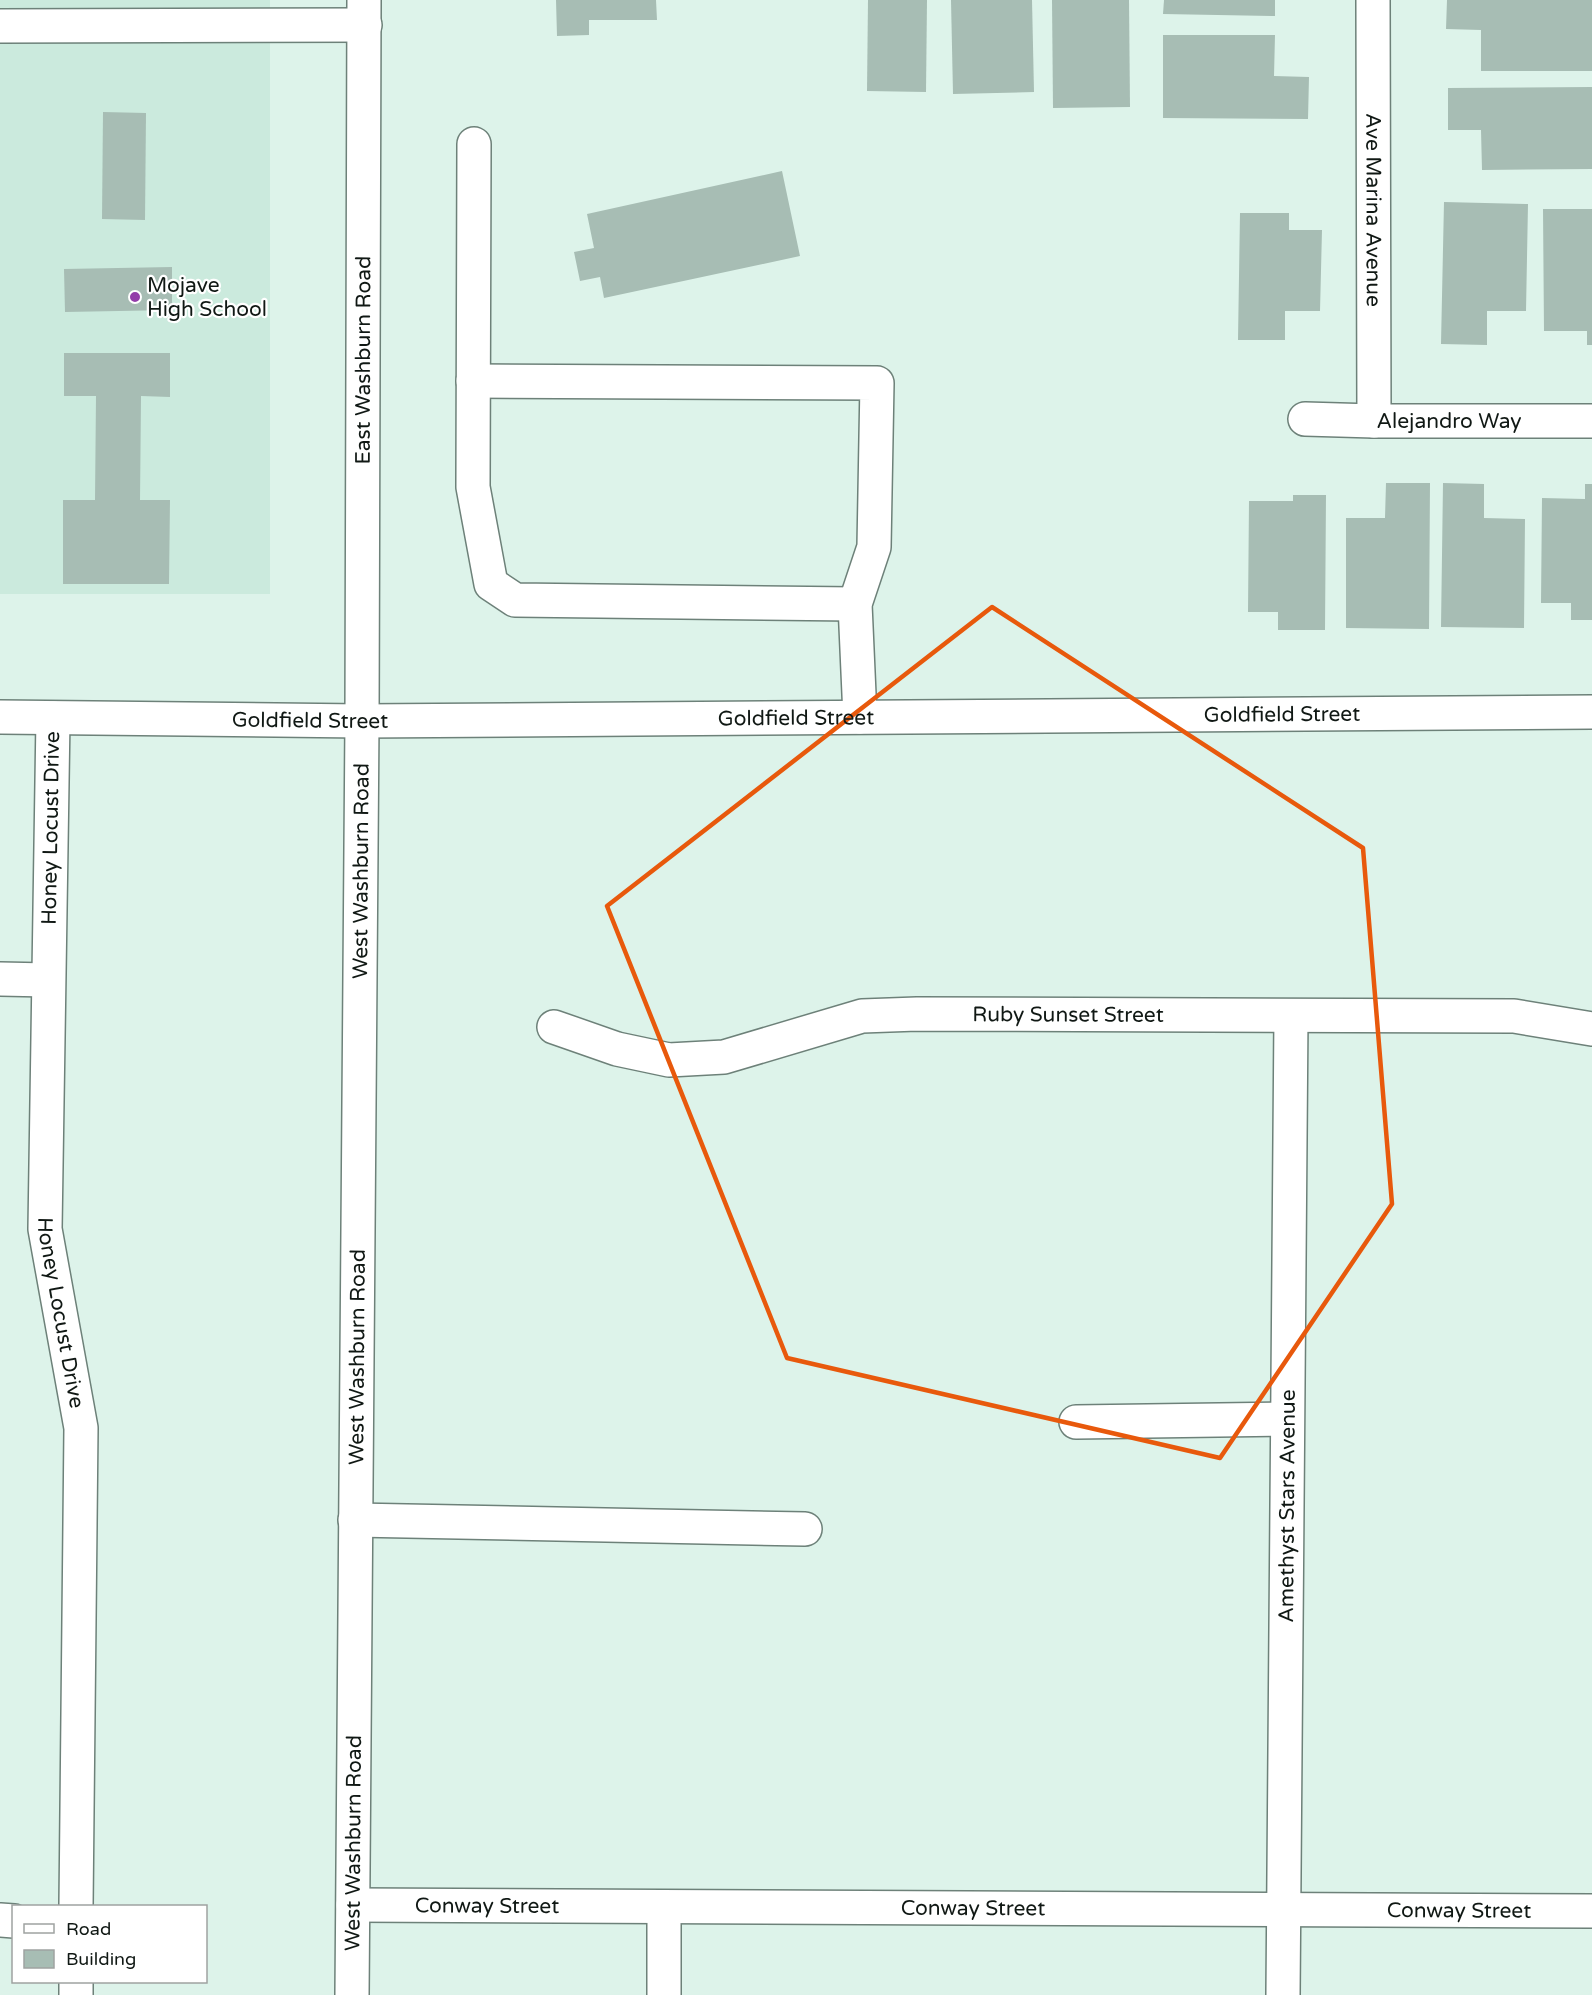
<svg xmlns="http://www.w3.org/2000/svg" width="1592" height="1995" font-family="'Varela Round',sans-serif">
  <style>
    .built { fill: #cbeadd }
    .building { fill: #a7bdb4 }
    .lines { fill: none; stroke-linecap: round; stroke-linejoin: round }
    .minor-casing { stroke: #6d8179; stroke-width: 36 }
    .minor { stroke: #fff; stroke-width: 33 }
    .marked { fill: none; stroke: #e8590c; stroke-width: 4.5; stroke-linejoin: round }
    .poi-dot { fill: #933ca9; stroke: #fff; stroke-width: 2 }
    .labels { text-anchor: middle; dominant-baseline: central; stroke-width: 4.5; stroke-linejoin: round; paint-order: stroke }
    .street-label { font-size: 21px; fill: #101814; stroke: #fff }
    .poi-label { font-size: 21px; fill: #101814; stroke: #fff; text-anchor: start }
  </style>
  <rect width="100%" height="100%" fill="#ddf3ea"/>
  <rect class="built" x="0" y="0" width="270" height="594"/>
  <g class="building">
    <polygon points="556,0 656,0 657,20 589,20 589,35 557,36"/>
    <polygon points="868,0 927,0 926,92 867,91"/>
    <polygon points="951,0 1032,0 1034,92 953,94"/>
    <polygon points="1052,0 1129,0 1130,107 1053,108"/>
    <polygon points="1164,0 1275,0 1275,16 1163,14"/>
    <polygon points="1447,0 1592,0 1592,71 1481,71 1481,30 1446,29"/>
    <polygon points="1163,35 1275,35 1274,76 1309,77 1308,119 1163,118"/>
    <polygon points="1592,87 1592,169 1482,170 1481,130 1448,130 1448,88"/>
    <polygon points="103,112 146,113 145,220 102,219"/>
    <polygon points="782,171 800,256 604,298 600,277 580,281 574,252 594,248 587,214"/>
    <polygon points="1444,202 1528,204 1526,311 1487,311 1487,345 1441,344"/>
    <polygon points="1543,209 1592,209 1592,345 1587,345 1587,331 1544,331"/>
    <polygon points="1240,213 1289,213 1289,230 1322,230 1320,311 1285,311 1285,340 1238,340"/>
    <polygon points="172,267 172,310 65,312 64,269"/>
    <polygon points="64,353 170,353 170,397 141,396 140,500 170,500 169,584 63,584 63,500 95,500 96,396 64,396"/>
    <polygon points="1386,483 1430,483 1429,629 1346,628 1346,518 1385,518"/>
    <polygon points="1443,483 1484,484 1484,518 1525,519 1524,628 1441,627"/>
    <polygon points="1585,484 1592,484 1592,620 1571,620 1571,603 1541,603 1542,498 1585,499"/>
    <polygon points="1293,495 1326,495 1325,630 1278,630 1278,612 1248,612 1249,501 1293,501"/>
  </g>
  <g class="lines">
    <g class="minor-casing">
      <g id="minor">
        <path id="s1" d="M 1373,0 L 1374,421"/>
        <polyline points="0,26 365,25"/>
        <polyline points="474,144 473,487 491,584 515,600 855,604"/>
        <polyline points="473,381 877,383 874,547 855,604 860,717"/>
        <path id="s2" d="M 1305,419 L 1374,421 L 1592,421"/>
        <path id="s3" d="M 0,717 L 362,721 L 1592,712"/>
        <path id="s4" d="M 53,718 L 45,1229 L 81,1428 L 76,1906"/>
        <polyline points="0,979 48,980"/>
        <path id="s5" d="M 554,1027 L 617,1049 L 669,1060 L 724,1057 L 862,1016 L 917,1014 L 1514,1016 L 1592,1029"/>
        <polyline points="1076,1422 1287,1419"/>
        <polyline points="355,1520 805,1529"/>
        <path id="s6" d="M 353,1905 L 1592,1911"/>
        <polyline points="664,1907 664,1995"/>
        <polyline points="0,1920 14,1921"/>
        <polyline points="76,1982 76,1995"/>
        <path id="s7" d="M 352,1995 L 362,721 L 364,0"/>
        <path id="s8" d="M 1283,1995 L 1291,1016"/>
      </g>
    </g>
    <use href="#minor" class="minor"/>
  </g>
  <path class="marked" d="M 992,607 L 1363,848 L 1392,1204 L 1220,1458 L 787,1358 L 607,906 Z"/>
  <circle class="poi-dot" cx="135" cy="297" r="6"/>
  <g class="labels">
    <g class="street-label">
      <text stroke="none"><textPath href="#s1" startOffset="210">Ave Marina Avenue</textPath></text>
      <text stroke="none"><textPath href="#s7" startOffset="1635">East Washburn Road</textPath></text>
      <text stroke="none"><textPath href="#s2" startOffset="144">Alejandro Way</textPath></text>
      <text stroke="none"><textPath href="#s3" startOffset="1282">Goldfield Street</textPath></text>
      <text stroke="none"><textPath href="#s3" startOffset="796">Goldfield Street</textPath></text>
      <text stroke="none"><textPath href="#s3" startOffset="310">Goldfield Street</textPath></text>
      <text transform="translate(51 828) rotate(-89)">Honey Locust Drive</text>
      <text stroke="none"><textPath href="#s7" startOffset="1124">West Washburn Road</textPath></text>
      <text stroke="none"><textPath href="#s5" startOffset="525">Ruby Sunset Street</textPath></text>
      <text stroke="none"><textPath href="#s4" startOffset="596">Honey Locust Drive</textPath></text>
      <text stroke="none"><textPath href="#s7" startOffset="638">West Washburn Road</textPath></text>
      <text stroke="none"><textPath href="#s8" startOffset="489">Amethyst Stars Avenue</textPath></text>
      <text stroke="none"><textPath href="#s7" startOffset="152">West Washburn Road</textPath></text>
      <text stroke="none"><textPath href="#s6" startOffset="134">Conway Street</textPath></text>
      <text stroke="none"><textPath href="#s6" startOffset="620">Conway Street</textPath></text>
      <text stroke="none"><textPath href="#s6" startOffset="1106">Conway Street</textPath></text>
    </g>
    <g class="poi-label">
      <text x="147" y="285">Mojave<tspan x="147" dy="24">High School</tspan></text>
    </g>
  </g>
  <rect x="12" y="1905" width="195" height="78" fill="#ffffff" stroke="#9fa3a1" stroke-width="1.5"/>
  <rect x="24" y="1924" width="30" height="9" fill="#ffffff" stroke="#9fa3a1" stroke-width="1.5"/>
  <text x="66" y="1935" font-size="18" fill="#101814">Road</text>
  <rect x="24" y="1950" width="30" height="18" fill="#a7bdb4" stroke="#9fa3a1" stroke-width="1.5"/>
  <text x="66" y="1965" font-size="18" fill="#101814">Building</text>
</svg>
